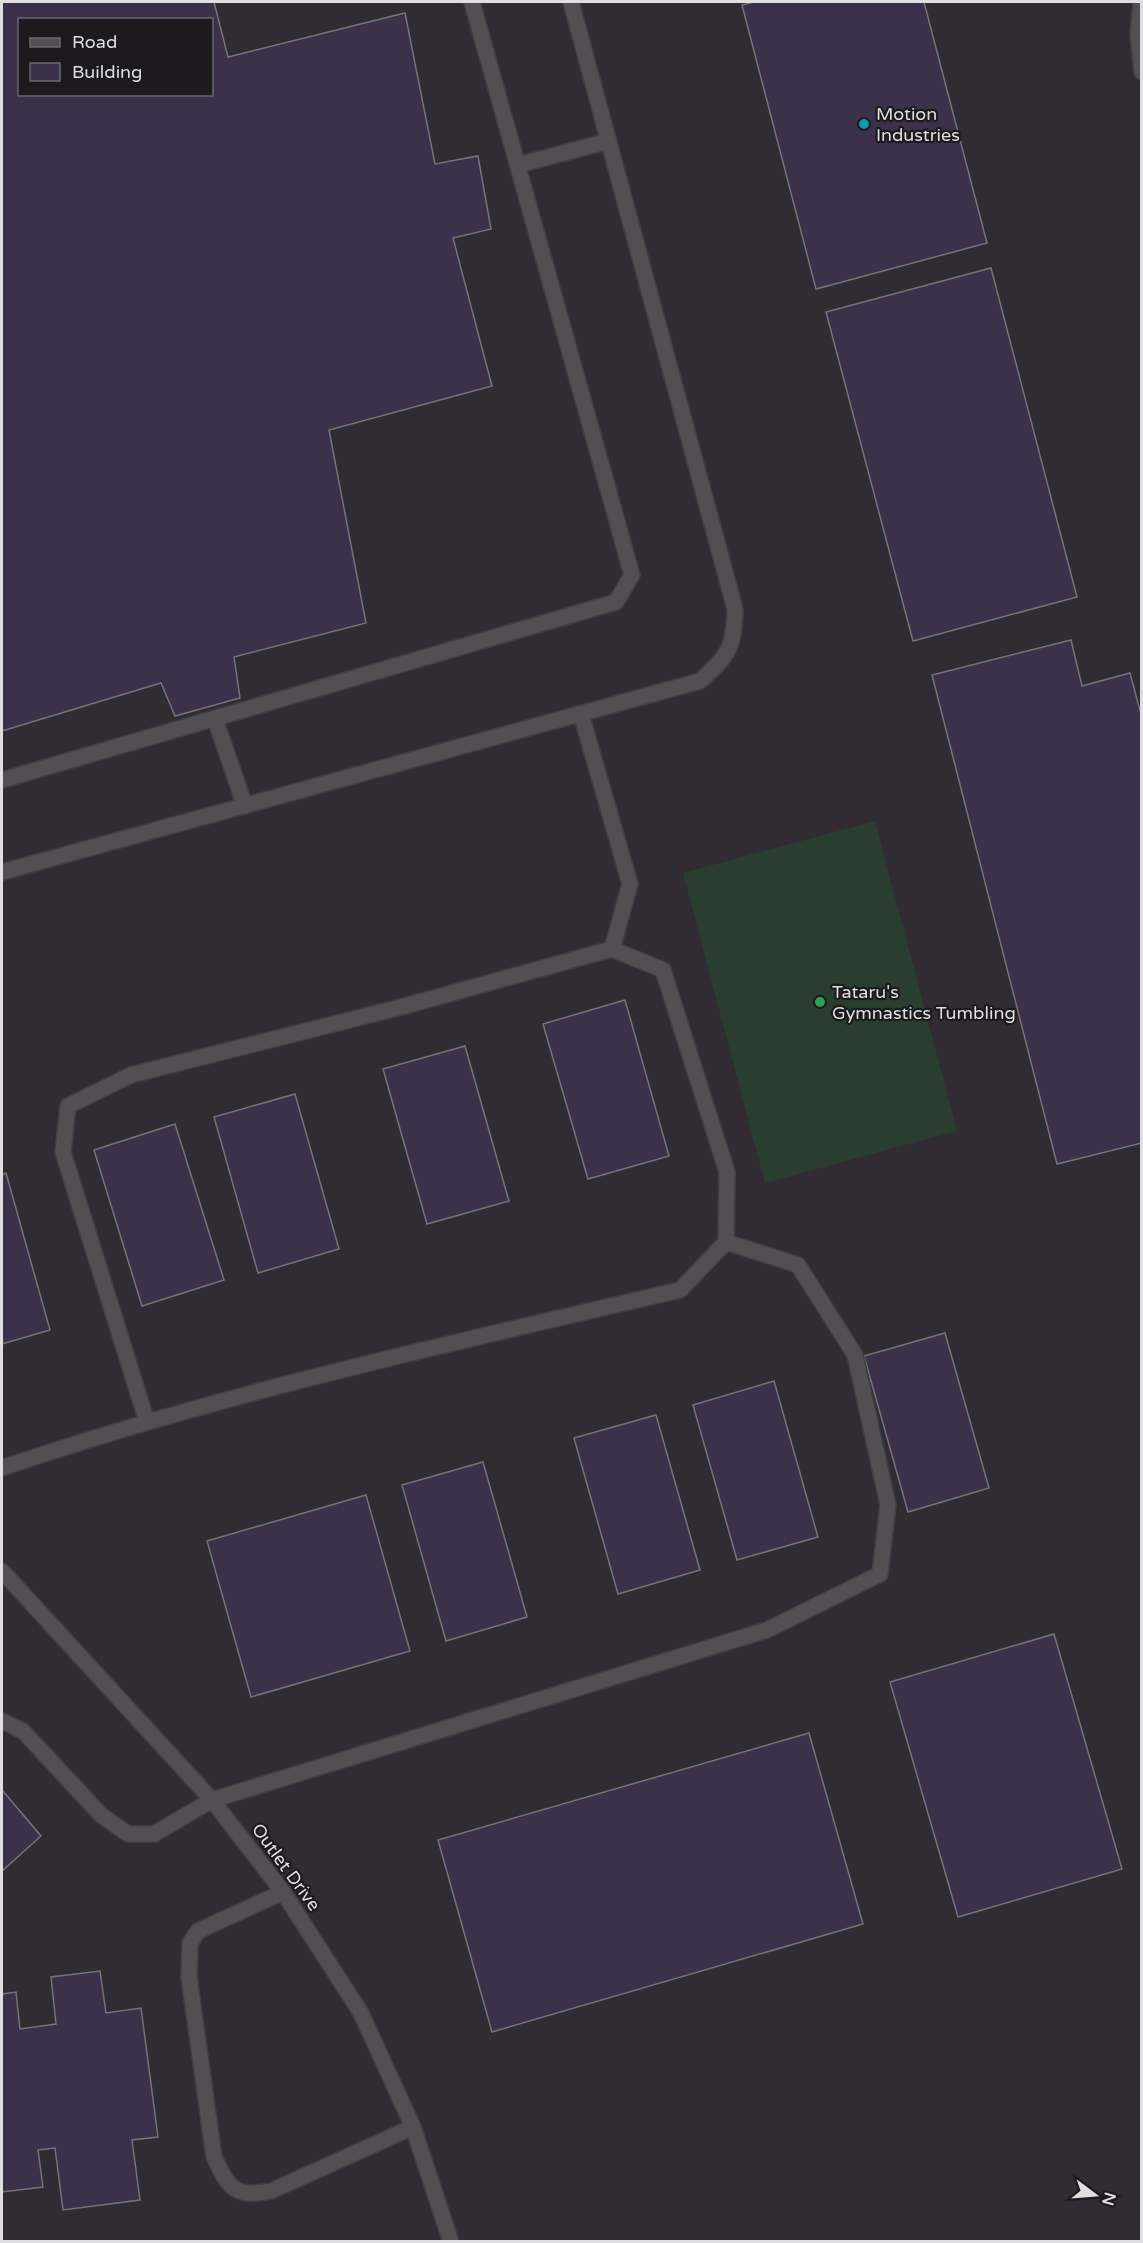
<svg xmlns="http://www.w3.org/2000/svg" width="1143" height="2243" font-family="'Varela Round',sans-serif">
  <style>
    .built { fill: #312b34; fill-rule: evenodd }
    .grass { fill: #293e2e }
    .building { fill: #3d304b; stroke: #757377; stroke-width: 1.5; fill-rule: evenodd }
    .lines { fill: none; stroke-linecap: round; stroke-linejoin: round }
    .minor-casing { stroke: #413e42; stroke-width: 18 }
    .minor { stroke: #524f53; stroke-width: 15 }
    .culture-dot { fill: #0f9aa8; stroke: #1c1a1d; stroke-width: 2 }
    .leisure-dot { fill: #2e9e5b; stroke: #1c1a1d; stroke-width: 2 }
    .labels { text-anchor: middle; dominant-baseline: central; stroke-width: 4.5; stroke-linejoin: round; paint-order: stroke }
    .poi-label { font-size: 18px; fill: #dfdee0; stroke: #1c1a1d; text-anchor: start }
    .street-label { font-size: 18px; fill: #dfdee0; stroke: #1c1a1d }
  </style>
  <rect width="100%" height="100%" fill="#262327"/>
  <path class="built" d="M 2,2 L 1141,2 L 1141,2241 L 2,2242 ZM 20,20 L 212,20 L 212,94 L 20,94 Z"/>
  <polygon class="grass" points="875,821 957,1131 765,1183 683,873"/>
  <g class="building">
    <path d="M 2,2 L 214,2 L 228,57 L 405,13 L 435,164 L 478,156 L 491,229 L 453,238 L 492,386 L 329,430 L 366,623 L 234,657 L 240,698 L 175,716 L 161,683 L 2,731 ZM 20,20 L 212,20 L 212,94 L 20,94 Z"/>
    <polygon points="754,2 924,2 987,243 816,289 742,5"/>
    <polygon points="991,268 1077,597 913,641 826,312"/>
    <polygon points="1071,640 1082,686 1130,673 1142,718 1142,1143 1057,1164 932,675"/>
    <polygon points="625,1000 669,1156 588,1179 543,1024"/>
    <polygon points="465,1046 509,1201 427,1224 383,1069"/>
    <polygon points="295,1094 339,1249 258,1273 214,1117"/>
    <polygon points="175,1124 224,1280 142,1306 94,1150"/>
    <polygon points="6,1173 50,1330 2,1344 2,1175"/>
    <polygon points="945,1333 989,1488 908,1512 864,1356"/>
    <polygon points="774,1381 818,1537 737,1560 693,1405"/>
    <polygon points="656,1415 700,1570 618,1594 574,1438"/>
    <polygon points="483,1462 527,1617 446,1641 402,1485"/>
    <polygon points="366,1495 410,1651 251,1697 207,1541"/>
    <polygon points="1054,1634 1122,1869 958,1917 890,1682"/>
    <polygon points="809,1733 863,1924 492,2032 438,1840"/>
    <polygon points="2,1790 41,1836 2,1871"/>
    <polygon points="100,1971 106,2013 141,2008 158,2137 132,2140 140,2200 63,2210 55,2148 38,2150 43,2187 2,2192 2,1994 16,1992 20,2029 56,2024 51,1977"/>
  </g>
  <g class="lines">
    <g class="minor-casing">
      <g id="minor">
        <polyline points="1141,2 1138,35 1142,72"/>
        <polyline points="518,165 609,141"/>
        <polyline points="581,714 630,884 612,949"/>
        <polyline points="215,719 245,806"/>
        <polyline points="2,780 616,602 632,575 472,2"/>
        <path d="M 2,872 L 700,681 C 729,655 734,648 735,609 L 571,2"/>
        <path d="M 2,1468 C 223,1393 452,1343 680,1290 L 726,1242 L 727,1172 L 663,970 L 612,949 L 401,1007 L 131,1075 L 68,1106 L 63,1152 L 147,1422"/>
        <polyline points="2,1571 212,1800 283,1892 361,2013 413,2127 451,2242"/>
        <polyline points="2,1721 23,1731 101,1815 128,1834 154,1834 212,1800 767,1630 880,1574 888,1505 855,1355 798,1265 726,1242"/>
        <path d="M 283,1892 L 198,1931 L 190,1943 L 189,1977 L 214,2157 C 229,2189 235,2198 271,2191 L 413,2127"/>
      </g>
    </g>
    <use href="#minor" class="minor"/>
  </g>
  <circle class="culture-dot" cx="864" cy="124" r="6"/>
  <circle class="leisure-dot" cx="820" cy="1002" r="6"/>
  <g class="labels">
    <g class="poi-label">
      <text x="876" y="114">Motion<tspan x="876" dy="21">Industries</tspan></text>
      <text x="832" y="992">Tataru's<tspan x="832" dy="21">Gymnastics Tumbling</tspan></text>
    </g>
    <g class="street-label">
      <text transform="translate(286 1867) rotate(54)">Outlet Drive</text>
    </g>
  </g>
  <rect width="1143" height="2243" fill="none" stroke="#dfdee0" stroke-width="6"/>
  <rect x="18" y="18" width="195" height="78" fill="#1c1a1d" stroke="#6a686b" stroke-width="1.5"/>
  <rect x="30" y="38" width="30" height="9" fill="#524f53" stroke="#6a686b" stroke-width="1.5"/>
  <text x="72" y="48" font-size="18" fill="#dfdee0">Road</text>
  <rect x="30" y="63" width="30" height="18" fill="#3d304b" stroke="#6a686b" stroke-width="1.5"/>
  <text x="72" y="78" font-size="18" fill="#dfdee0">Building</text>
  <g transform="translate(1095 2195) rotate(106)" stroke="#1c1a1d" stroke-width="4.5" paint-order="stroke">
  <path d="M0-4.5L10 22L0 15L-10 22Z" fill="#dfdee0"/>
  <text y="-9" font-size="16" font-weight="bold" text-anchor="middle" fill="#dfdee0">N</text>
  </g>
</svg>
